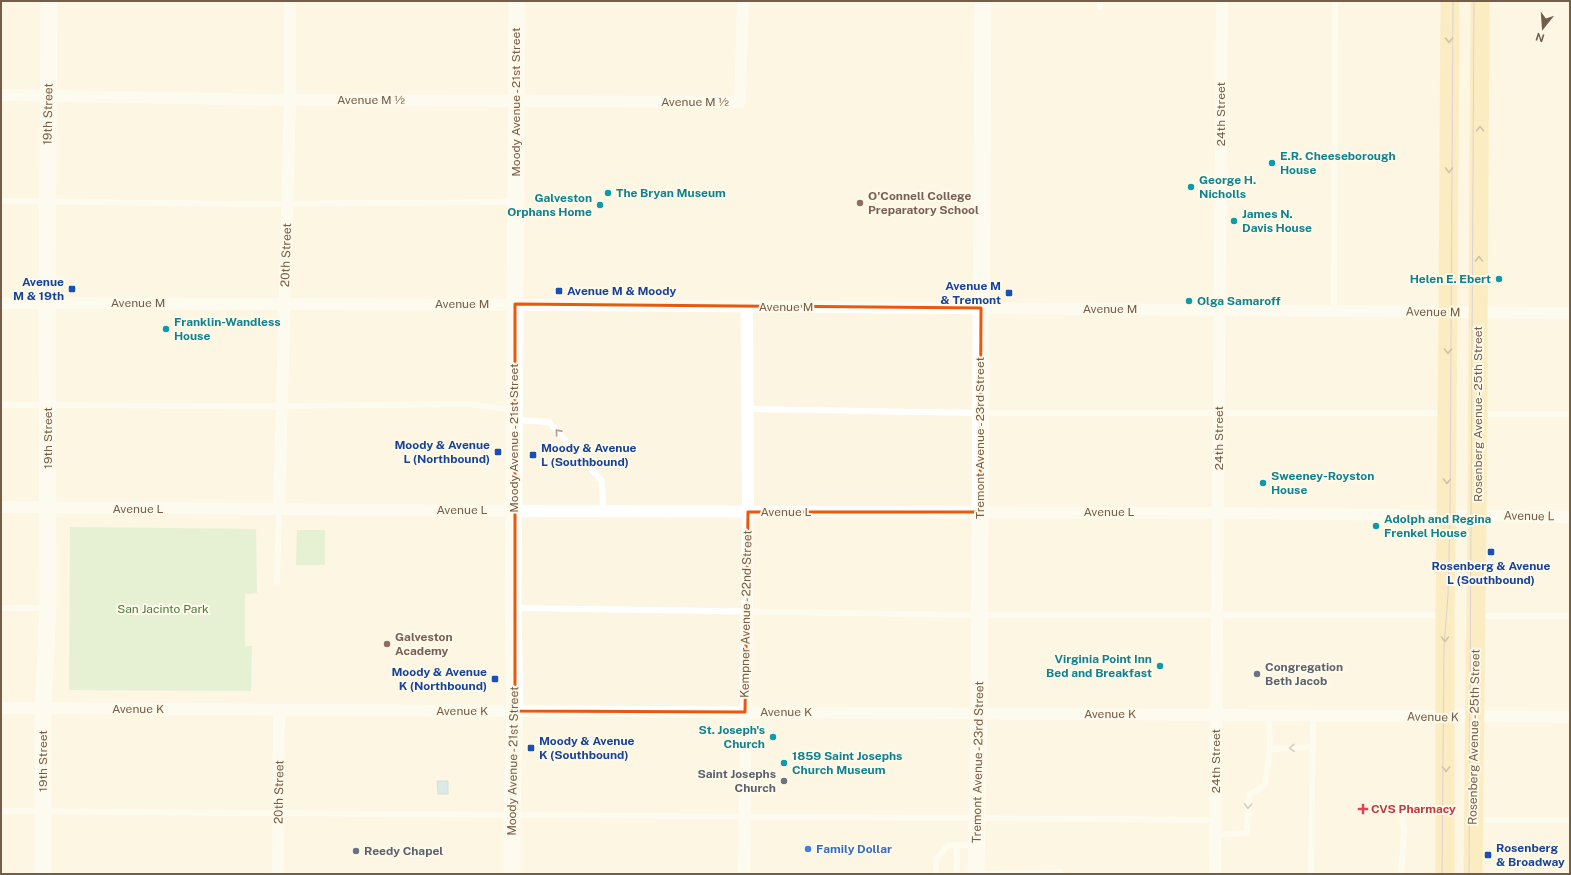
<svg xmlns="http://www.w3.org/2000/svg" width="1571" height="875" font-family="'Public Sans',sans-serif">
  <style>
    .green { fill: #cdeac1 }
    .water { fill: #b7d9e6; stroke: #9dc7d7 }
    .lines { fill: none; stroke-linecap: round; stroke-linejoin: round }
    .lane { stroke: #fff; stroke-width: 6 }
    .street { stroke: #fff; stroke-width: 12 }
    .secondary { stroke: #fff; stroke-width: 17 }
    .primary { stroke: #fbe39a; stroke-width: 19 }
    .tram { stroke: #b9a1c5; stroke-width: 1 }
    .oneway { stroke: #9c8561 }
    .oneway2 { stroke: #ac9e92 }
    .marked { fill: none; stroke: #e8590c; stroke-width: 3; stroke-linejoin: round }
    .culture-dot { fill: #0f9aa8; stroke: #fff9e9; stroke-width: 1.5 }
    .education-dot { fill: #8d6e63; stroke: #fff9e9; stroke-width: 1.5 }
    .transit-dot { fill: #1a4fb4; stroke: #fff9e9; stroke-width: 1.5 }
    .worship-dot { fill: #6b7280; stroke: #fff9e9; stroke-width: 1.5 }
    .health-dot { fill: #e0444e; stroke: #fff9e9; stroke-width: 1.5 }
    .shop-dot { fill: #3f7fe0; stroke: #fff9e9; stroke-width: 1.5 }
    .labels { text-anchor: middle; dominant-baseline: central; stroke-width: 4; stroke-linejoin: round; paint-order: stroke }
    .street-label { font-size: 12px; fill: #745d49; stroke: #fff9e9 }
    .culture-label { font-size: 12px; font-weight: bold; fill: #0d838f; stroke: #fff9e9; text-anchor: start }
    .education-label { font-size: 12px; font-weight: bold; fill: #785e54; stroke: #fff9e9; text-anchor: start }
    .transit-label { font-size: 12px; font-weight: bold; fill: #164399; stroke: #fff9e9; text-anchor: end }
    .park-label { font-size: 12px; fill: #4b7a41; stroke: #fff9e9 }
    .worship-label { font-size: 12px; font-weight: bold; fill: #5b616d; stroke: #fff9e9; text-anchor: start }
    .health-label { font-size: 12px; font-weight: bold; fill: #be3a42; stroke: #fff9e9; text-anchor: start }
    .shop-label { font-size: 12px; font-weight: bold; fill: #366cbe; stroke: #fff9e9; text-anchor: start }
  </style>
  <rect width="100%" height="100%" fill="#fcf5e2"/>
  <g class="green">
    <polygon points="70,527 256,529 257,593 245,594 245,646 252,646 251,691 69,690"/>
    <polygon points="297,530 325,530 325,565 296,565"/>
  </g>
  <polygon class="water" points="437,781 448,781 448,794 438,794"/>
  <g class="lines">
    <g class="lane">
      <polyline points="1100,7 1100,1"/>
      <polyline points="1,201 243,204 514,202"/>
      <polyline points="1334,310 1335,1"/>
      <polyline points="1,405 281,406 469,404 513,410"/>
      <polyline points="747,409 980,413 1446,413"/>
      <polyline points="1480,414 1570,414"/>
      <polyline points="515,420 549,422 602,481 603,510"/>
      <polyline points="277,582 279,509"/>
      <polyline points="1,608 47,608"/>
      <polyline points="515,608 979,615 1443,615"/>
      <polyline points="1478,616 1570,616"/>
      <polyline points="1270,749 1313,747"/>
      <polyline points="1,811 1215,820"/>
      <polyline points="1476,820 1570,820"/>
      <polyline points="1215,835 1247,833 1249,795 1265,785 1270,749 1269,715"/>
      <polyline points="936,874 936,859 948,845 976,845"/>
      <polyline points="957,874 957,845"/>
      <polyline points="984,874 1060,872 1060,874"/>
      <polyline points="1311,874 1313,716"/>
      <polyline points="1401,874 1404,831 1401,808 1442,808"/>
    </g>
    <g class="street">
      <polyline points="1,95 290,100 740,102 743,1"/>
      <polyline points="1,303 567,305 1570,313"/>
      <polyline points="1,507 514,511 1218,513 1570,517"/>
      <polyline points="279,509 290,100 290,1"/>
      <polyline points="1,708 1570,717"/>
      <polyline points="278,874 279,710"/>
      <polyline points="744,874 748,512 747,306"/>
      <polyline points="1215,874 1222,1"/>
    </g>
    <g class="secondary">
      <polyline points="43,874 43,708 48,608 47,303 49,1"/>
      <polyline points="512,874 512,814 515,711 513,608 517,1"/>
      <polyline points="976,874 979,714 983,1"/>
    </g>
    <g class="primary">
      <polyline points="1445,874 1445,629 1448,312 1450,1"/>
      <polyline points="1473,874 1477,516 1480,1"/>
    </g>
    <g class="tram">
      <polyline points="1442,874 1444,647 1448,595 1450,515 1453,1"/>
      <polyline points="1469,874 1474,1"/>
    </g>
  </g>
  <defs><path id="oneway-chevron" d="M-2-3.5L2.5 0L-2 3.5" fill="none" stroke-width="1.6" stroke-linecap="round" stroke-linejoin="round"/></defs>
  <g class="oneway">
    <use href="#oneway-chevron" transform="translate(1449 40) rotate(90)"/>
    <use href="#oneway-chevron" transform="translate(1480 129) rotate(-90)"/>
    <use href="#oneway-chevron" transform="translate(1449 170) rotate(90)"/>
    <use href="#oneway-chevron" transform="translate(1479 259) rotate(-90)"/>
    <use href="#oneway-chevron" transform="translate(1448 351) rotate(91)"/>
    <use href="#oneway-chevron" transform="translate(1447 481) rotate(91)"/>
    <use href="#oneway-chevron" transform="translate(1445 639) rotate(90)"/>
    <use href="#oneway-chevron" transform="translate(1446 769) rotate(90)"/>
  </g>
  <g class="oneway2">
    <use href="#oneway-chevron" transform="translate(558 432) rotate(-132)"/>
    <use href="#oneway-chevron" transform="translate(1292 748) rotate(178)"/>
    <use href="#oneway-chevron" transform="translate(1248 806) rotate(93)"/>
  </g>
  <path d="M0 0H1571V875H0ZM 515,304 L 981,308 L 980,512 L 748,512 L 745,712 L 515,711 Z" fill="#fcf5e2" fill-opacity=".55" fill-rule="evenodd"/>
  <path class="marked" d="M 515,304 L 981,308 L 980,512 L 748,512 L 745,712 L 515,711 Z"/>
  <g class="culture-dot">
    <circle cx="1272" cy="163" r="4"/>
    <circle cx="1191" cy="187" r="4"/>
    <circle cx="608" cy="193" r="4"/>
    <circle cx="600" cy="205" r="4"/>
    <circle cx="1234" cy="221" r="4"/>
    <circle cx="1499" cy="279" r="4"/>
    <circle cx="1189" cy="301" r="4"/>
    <circle cx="166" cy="329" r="4"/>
    <circle cx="1263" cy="483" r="4"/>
    <circle cx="1376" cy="526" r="4"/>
    <circle cx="1160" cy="666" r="4"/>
    <circle cx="773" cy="737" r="4"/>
    <circle cx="784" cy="763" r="4"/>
  </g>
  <g class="education-dot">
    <circle cx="860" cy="203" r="4"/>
    <circle cx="387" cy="644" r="4"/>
  </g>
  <g class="transit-dot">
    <rect x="68" y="285" width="8" height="8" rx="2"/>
    <rect x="555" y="287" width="8" height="8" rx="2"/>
    <rect x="1005" y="289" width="8" height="8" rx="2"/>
    <rect x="494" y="448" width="8" height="8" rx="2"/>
    <rect x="529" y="451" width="8" height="8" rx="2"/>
    <rect x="1487" y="548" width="8" height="8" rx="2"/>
    <rect x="491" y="675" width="8" height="8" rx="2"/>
    <rect x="527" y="744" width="8" height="8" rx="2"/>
    <rect x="1484" y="851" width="8" height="8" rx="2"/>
  </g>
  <g class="worship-dot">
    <circle cx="1257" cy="674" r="4"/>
    <circle cx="784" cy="781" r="4"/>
    <circle cx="356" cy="851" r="4"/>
  </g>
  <path class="health-dot" d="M1361 803h4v4h4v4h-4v4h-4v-4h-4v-4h4z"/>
  <circle class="shop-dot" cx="808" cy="849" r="4"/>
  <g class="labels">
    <g class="street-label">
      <text x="371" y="100">Avenue M ½</text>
      <text transform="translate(516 102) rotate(-90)">Moody Avenue - 21st Street</text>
      <text x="695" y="102">Avenue M ½</text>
      <text transform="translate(48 114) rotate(-89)">19th Street</text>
      <text transform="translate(1221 114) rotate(-90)">24th Street</text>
      <text transform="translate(286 255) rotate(-88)">20th Street</text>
      <text x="138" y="303">Avenue M</text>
      <text x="462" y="304">Avenue M</text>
      <text x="786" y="307">Avenue M</text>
      <text x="1110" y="309">Avenue M</text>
      <text transform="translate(1433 312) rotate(1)">Avenue M</text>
      <text transform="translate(1478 414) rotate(-90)">Rosenberg Avenue - 25th Street</text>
      <text transform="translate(48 438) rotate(-90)">19th Street</text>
      <text transform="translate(514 438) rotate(-90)">Moody Avenue - 21st Street</text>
      <text transform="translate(980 438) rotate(-90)">Tremont Avenue - 23rd Street</text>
      <text transform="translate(1219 438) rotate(-90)">24th Street</text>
      <text x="138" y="509">Avenue L</text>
      <text x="462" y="510">Avenue L</text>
      <text x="786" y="512">Avenue L</text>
      <text x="1109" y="512">Avenue L</text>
      <text transform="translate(1529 516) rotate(1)">Avenue L</text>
      <text transform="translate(746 614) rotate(-89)">Kempner Avenue - 22nd Street</text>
      <text x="138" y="709">Avenue K</text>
      <text x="462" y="711">Avenue K</text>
      <text x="786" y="712">Avenue K</text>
      <text x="1110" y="714">Avenue K</text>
      <text transform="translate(1433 717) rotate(1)">Avenue K</text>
      <text transform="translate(1474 737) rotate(-89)">Rosenberg Avenue - 25th Street</text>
      <text transform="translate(43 761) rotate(-90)">19th Street</text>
      <text transform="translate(513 761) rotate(-89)">Moody Avenue - 21st Street</text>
      <text transform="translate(1216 761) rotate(-90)">24th Street</text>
      <text transform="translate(978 762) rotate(-89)">Tremont Avenue - 23rd Street</text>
      <text transform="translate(279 792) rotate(-89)">20th Street</text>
    </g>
    <g class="culture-label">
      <text x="1280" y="156">E.R. Cheeseborough<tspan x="1280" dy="14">House</tspan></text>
      <text x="1199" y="180">George H.<tspan x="1199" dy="14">Nicholls</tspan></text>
      <text x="616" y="193">The Bryan Museum</text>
      <text x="592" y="198" text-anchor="end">Galveston<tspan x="592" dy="14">Orphans Home</tspan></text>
      <text x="1242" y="214">James N.<tspan x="1242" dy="14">Davis House</tspan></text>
      <text x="1491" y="279" text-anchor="end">Helen E. Ebert</text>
      <text x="1197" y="301">Olga Samaroff</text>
      <text x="174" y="322">Franklin-Wandless<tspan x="174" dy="14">House</tspan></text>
      <text x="1271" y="476">Sweeney-Royston<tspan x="1271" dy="14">House</tspan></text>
      <text x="1384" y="519">Adolph and Regina<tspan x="1384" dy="14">Frenkel House</tspan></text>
      <text x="1152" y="659" text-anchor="end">Virginia Point Inn<tspan x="1152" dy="14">Bed and Breakfast</tspan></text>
      <text x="765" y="730" text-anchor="end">St. Joseph's<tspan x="765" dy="14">Church</tspan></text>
      <text x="792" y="756">1859 Saint Josephs<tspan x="792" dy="14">Church Museum</tspan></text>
    </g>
    <g class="education-label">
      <text x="868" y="196">O'Connell College<tspan x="868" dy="14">Preparatory School</tspan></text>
      <text x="395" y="637">Galveston<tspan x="395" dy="14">Academy</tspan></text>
    </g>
    <g class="transit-label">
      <text x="64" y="282">Avenue<tspan x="64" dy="14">M &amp; 19th</tspan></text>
      <text x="1001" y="286">Avenue M<tspan x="1001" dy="14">&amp; Tremont</tspan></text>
      <text x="567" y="291" text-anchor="start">Avenue M &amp; Moody</text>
      <text x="490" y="445">Moody &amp; Avenue<tspan x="490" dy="14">L (Northbound)</tspan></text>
      <text x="541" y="448" text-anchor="start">Moody &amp; Avenue<tspan x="541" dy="14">L (Southbound)</tspan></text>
      <text x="1491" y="566" text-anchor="middle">Rosenberg &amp; Avenue<tspan x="1491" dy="14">L (Southbound)</tspan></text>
      <text x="487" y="672">Moody &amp; Avenue<tspan x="487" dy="14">K (Northbound)</tspan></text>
      <text x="539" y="741" text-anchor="start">Moody &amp; Avenue<tspan x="539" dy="14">K (Southbound)</tspan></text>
      <text x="1496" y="848" text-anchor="start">Rosenberg<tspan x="1496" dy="14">&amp; Broadway</tspan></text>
    </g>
    <g class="park-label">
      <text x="163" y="609">San Jacinto Park</text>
    </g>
    <g class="worship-label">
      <text x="1265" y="667">Congregation<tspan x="1265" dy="14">Beth Jacob</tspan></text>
      <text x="776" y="774" text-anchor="end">Saint Josephs<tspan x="776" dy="14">Church</tspan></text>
      <text x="364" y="851">Reedy Chapel</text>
    </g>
    <g class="health-label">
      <text x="1371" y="809">CVS Pharmacy</text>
    </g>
    <g class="shop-label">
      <text x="816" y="849">Family Dollar</text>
    </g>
  </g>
  <rect width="1571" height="875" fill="none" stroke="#745d49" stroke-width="4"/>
  <g transform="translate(1543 28) rotate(197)" stroke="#fff9e9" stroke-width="3" paint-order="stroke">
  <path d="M0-3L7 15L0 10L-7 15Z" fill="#745d49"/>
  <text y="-6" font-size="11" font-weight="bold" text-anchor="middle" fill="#745d49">N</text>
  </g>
</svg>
